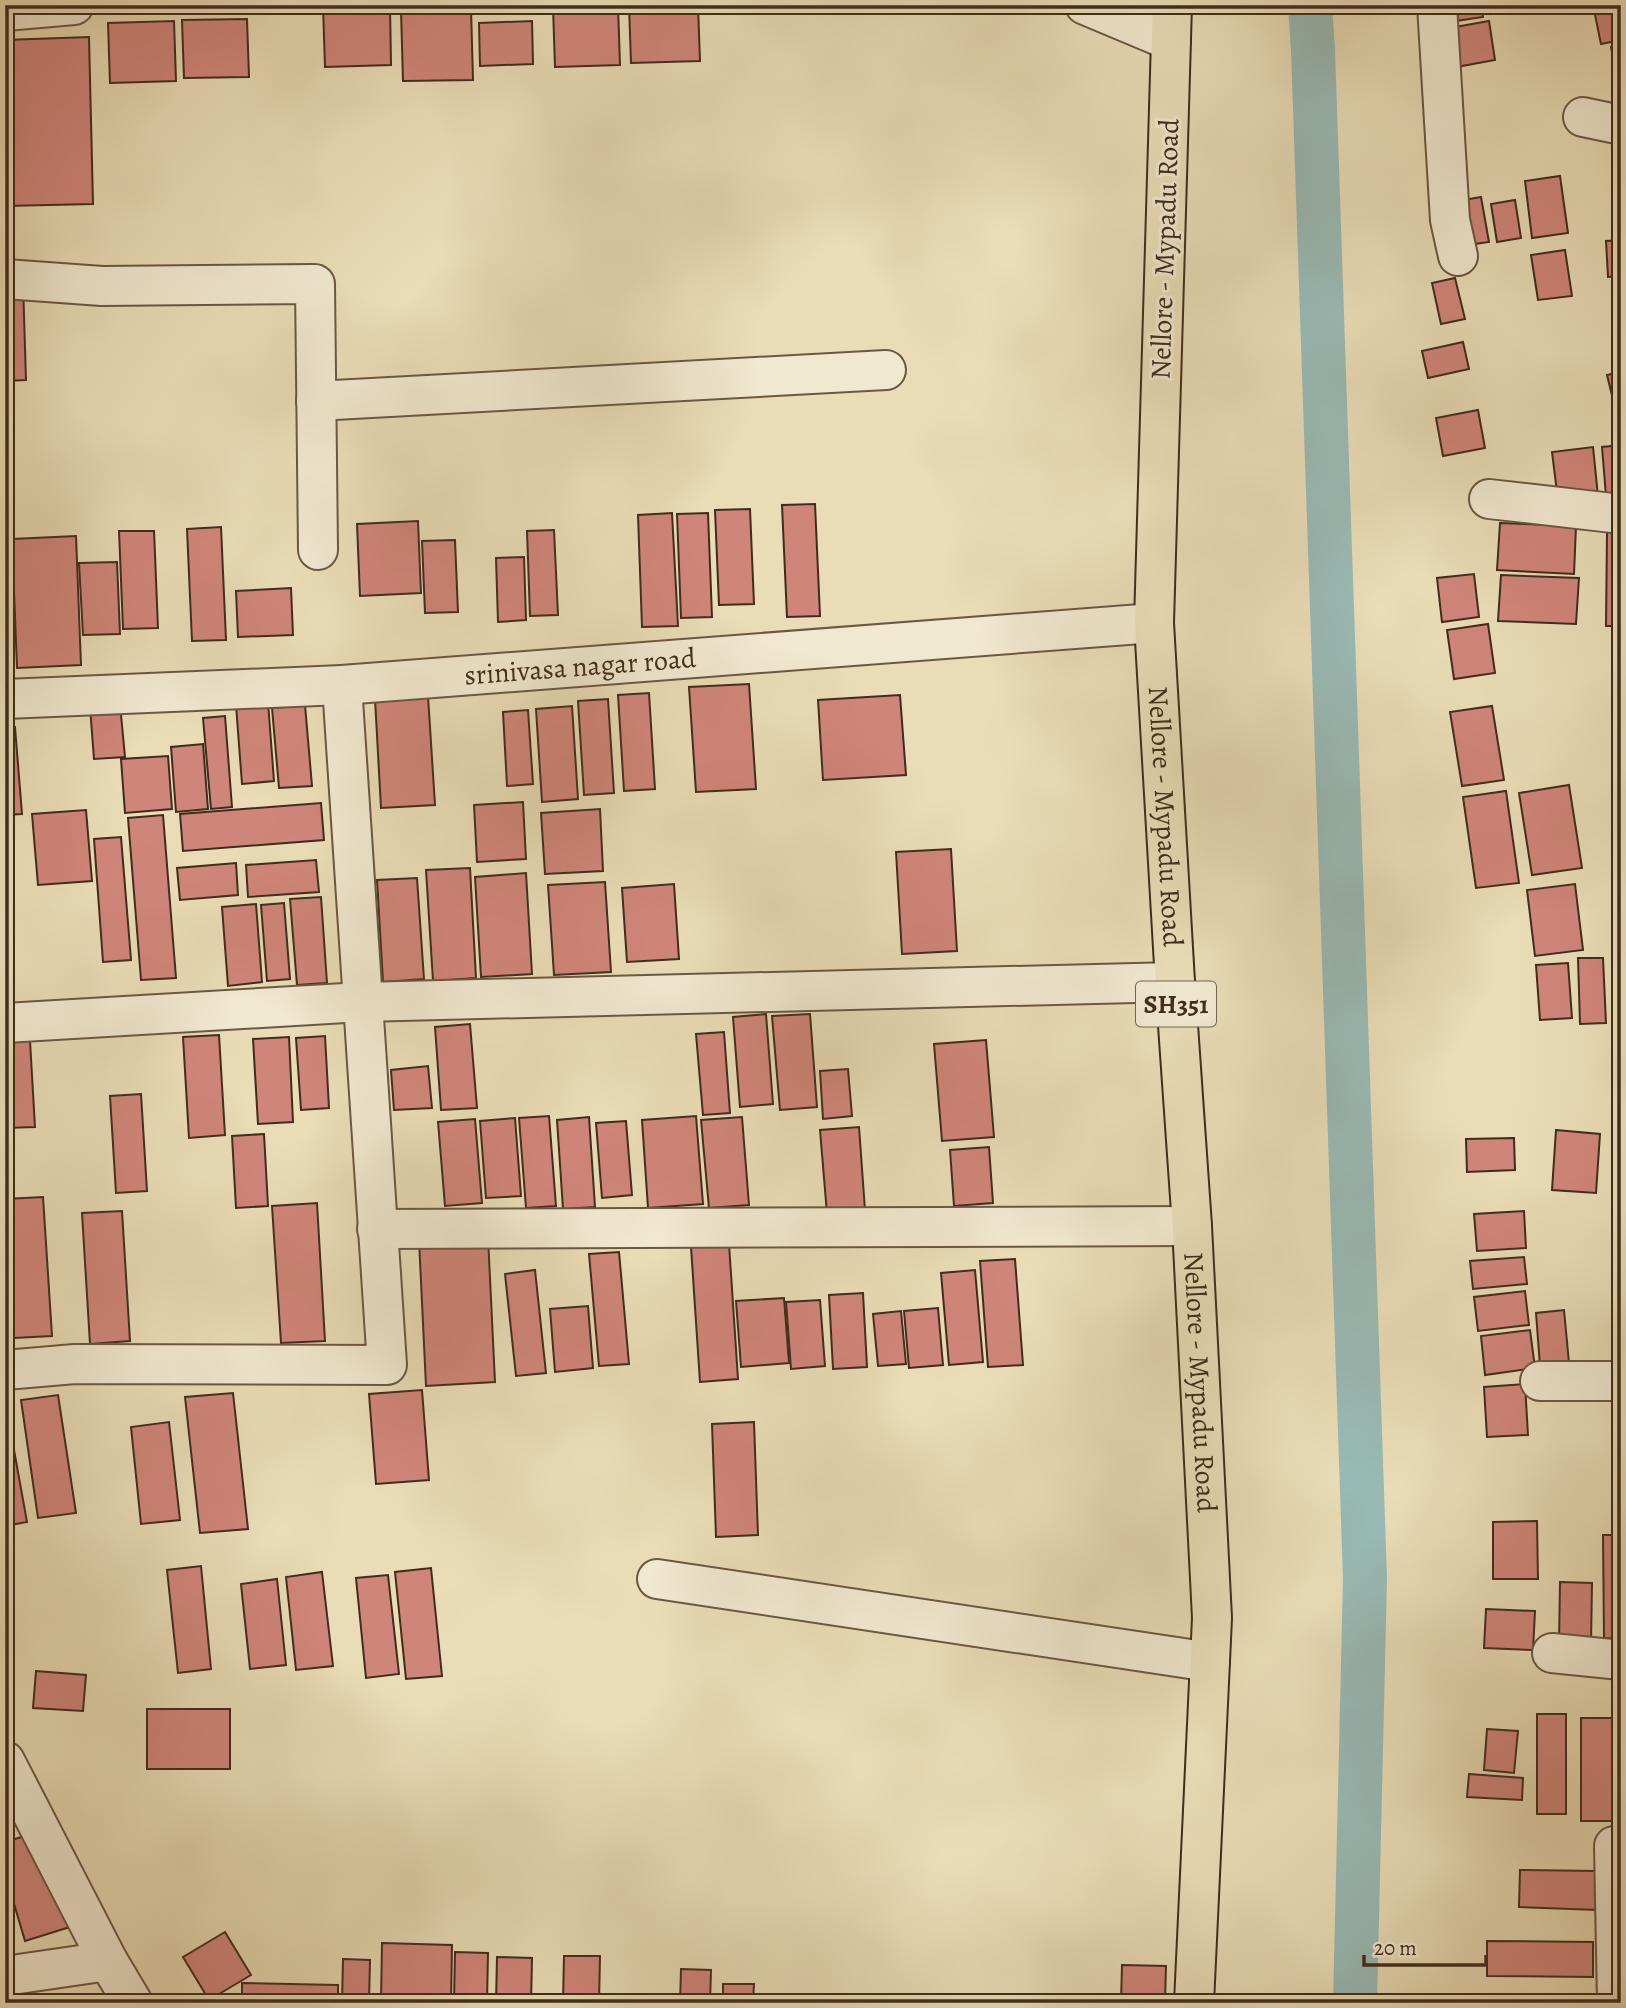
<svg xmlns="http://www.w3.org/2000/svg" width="1626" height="2008" font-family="Alegreya,serif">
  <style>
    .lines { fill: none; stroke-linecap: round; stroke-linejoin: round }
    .canal { stroke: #99bab5; stroke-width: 44 }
    .building { fill: #d0857a; stroke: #412c1c; stroke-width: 2 }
    .minor-casing { stroke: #6b5842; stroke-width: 42 }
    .major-casing { stroke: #412c1c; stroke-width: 42 }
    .minor { stroke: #f1e8d0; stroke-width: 38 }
    .major { stroke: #e9dcb6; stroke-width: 38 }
    .labels { text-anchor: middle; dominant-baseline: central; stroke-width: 6; stroke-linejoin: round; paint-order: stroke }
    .shield { fill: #f1e8d0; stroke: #766452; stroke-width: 2 }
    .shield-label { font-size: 26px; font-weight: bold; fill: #412c1c }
    .street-label { font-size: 28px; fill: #412c1c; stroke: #f1e8d0 }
  </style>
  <rect width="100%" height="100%" fill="#e9dcb6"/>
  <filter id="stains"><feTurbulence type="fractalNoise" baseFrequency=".00286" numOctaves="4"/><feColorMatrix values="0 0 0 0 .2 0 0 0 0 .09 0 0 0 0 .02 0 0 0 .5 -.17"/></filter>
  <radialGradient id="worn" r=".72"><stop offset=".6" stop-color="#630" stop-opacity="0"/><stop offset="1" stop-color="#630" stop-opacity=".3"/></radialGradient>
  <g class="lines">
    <polyline class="canal" points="1310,5 1313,50 1365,1579 1355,2003"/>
  </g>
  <g class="building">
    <polygon points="390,5 391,65 325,67 323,6"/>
    <polygon points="629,5 698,5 700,61 631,63"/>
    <polygon points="1397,5 1432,5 1433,6 1397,10"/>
    <polygon points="1446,5 1481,5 1483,17 1449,22"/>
    <polygon points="1489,5 1529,5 1529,7 1491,14"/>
    <polygon points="1593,5 1621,5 1621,40 1601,44"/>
    <polygon points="618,6 620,65 555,67 553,7"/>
    <polygon points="471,8 473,80 403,81 401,10"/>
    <polygon points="247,19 249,77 184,78 182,20"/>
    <polygon points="174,21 176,81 110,83 108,23"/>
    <polygon points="532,21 533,64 480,66 479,23"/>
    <polygon points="1489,21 1495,60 1451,68 1444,29"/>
    <polygon points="89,37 93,204 5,206 5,40"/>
    <polygon points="1621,45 1621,97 1620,97 1611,47"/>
    <polygon points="1560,176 1568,233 1532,238 1525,181"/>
    <polygon points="1481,197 1489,242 1461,246 1453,202"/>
    <polygon points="1515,200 1521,238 1497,242 1491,204"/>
    <polygon points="1621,240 1621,276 1608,277 1606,241"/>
    <polygon points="1565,250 1572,296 1538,300 1531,255"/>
    <polygon points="1455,278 1465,319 1441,324 1432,283"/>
    <polygon points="5,283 23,283 26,380 5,381"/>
    <polygon points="1463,342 1469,369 1428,378 1422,351"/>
    <polygon points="1621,372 1621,424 1619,424 1607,375"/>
    <polygon points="1478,410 1485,448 1443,456 1436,418"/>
    <polygon points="1621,445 1621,494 1606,496 1602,447"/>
    <polygon points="1593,447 1598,496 1558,500 1552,452"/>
    <polygon points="815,504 820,616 787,617 782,505"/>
    <polygon points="750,509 754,604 719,605 715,510"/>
    <polygon points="672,513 678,626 642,627 638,515"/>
    <polygon points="708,513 712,617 681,618 677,514"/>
    <polygon points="418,521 421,593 360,596 357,524"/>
    <polygon points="1500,523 1576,526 1574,574 1497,570"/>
    <polygon points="221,527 226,640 192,641 187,529"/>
    <polygon points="554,530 558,615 530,616 527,531"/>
    <polygon points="119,531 154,531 158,628 123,629"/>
    <polygon points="1607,532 1621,533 1621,626 1606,626"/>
    <polygon points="76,536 81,665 17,668 12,539"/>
    <polygon points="455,540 458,612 425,613 422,541"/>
    <polygon points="524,557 526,620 498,622 496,558"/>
    <polygon points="117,562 120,634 83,635 79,563"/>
    <polygon points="1474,574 1479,617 1442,622 1437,578"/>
    <polygon points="1501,575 1579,578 1576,624 1498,621"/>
    <polygon points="291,588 293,635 238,637 236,591"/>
    <polygon points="5,590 8,638 5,639"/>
    <polygon points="1488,624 1495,673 1454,679 1447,630"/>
    <polygon points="1621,640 1621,691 1615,641"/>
    <polygon points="749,684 756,789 696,792 689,687"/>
    <polygon points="649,693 655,789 624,791 618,695"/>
    <polygon points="900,695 906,775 823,780 818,700"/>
    <polygon points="428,696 435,805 381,808 375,699"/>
    <polygon points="608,699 614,793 584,795 578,701"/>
    <polygon points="268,702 274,781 242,784 236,705"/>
    <polygon points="120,704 125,757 94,759 90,707"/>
    <polygon points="305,705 312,786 279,788 272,708"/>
    <polygon points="572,706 578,799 542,802 536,709"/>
    <polygon points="1492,706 1504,780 1462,786 1450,712"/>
    <polygon points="528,710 533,784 507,786 503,712"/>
    <polygon points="225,716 232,807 211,809 203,718"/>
    <polygon points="15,727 22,814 5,815 5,728"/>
    <polygon points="203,744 208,809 176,812 171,747"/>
    <polygon points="168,756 172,809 125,813 121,759"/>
    <polygon points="1569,785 1582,868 1532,875 1519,793"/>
    <polygon points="1506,791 1519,883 1476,888 1463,797"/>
    <polygon points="523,802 526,859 477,862 474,805"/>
    <polygon points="321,803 324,840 183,851 180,814"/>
    <polygon points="600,809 603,871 545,874 541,813"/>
    <polygon points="86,810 92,881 38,885 32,814"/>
    <polygon points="163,815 176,978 141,980 128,818"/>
    <polygon points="121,837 131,960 103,962 94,839"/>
    <polygon points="951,849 957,951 902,954 896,852"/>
    <polygon points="316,860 319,892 248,897 246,865"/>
    <polygon points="236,863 238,895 180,900 177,868"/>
    <polygon points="470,868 476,978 433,981 426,870"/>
    <polygon points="526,873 532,974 481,977 475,877"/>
    <polygon points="417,878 424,979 383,982 377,880"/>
    <polygon points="605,882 611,972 554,975 548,885"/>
    <polygon points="674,884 679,959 627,962 622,888"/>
    <polygon points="1575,884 1583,950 1535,956 1527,890"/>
    <polygon points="321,897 327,983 297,985 290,899"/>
    <polygon points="284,903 290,979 267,981 261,905"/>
    <polygon points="256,904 262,982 228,986 222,907"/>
    <polygon points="1578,958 1603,958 1606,1023 1580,1024"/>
    <polygon points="1617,960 1621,960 1621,1036 1614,1036"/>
    <polygon points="1568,963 1572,1018 1540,1020 1536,965"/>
    <polygon points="766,1014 773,1104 740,1107 733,1017"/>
    <polygon points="810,1014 817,1107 780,1110 772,1016"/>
    <polygon points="470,1024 477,1108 441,1110 435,1027"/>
    <polygon points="724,1032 730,1113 703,1115 696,1034"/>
    <polygon points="219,1035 225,1135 189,1138 183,1037"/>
    <polygon points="325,1036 329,1108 301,1110 296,1038"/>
    <polygon points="289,1037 293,1122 258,1124 253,1039"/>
    <polygon points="986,1040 994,1137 942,1141 934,1044"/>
    <polygon points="30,1041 35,1127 5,1128 5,1043"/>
    <polygon points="428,1066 432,1108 394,1110 391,1070"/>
    <polygon points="848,1069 852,1116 823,1119 820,1071"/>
    <polygon points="141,1094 147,1191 116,1193 110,1096"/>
    <polygon points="549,1116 556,1206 526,1208 519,1118"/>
    <polygon points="696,1116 703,1204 648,1208 642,1120"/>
    <polygon points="589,1117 595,1207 563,1209 557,1120"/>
    <polygon points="742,1117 749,1205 709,1208 701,1120"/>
    <polygon points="515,1118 521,1196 486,1198 480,1121"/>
    <polygon points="475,1119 482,1203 445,1206 438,1122"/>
    <polygon points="626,1121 632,1195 602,1198 596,1123"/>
    <polygon points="859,1127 865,1210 827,1214 820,1130"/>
    <polygon points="1556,1130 1600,1134 1596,1193 1552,1190"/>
    <polygon points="264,1134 268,1206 236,1208 232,1136"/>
    <polygon points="1514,1138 1515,1170 1467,1172 1466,1139"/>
    <polygon points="989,1147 993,1203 954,1206 950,1150"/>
    <polygon points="43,1197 52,1336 14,1338 5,1199"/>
    <polygon points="317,1203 325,1341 281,1343 272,1206"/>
    <polygon points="122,1211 130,1341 90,1344 82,1213"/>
    <polygon points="1524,1211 1526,1248 1477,1251 1474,1214"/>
    <polygon points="488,1237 495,1382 426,1386 419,1240"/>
    <polygon points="729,1244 738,1379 700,1382 691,1247"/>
    <polygon points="619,1252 629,1364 599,1366 589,1254"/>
    <polygon points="1524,1257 1527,1284 1473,1289 1470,1261"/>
    <polygon points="1015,1259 1023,1365 988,1367 980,1261"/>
    <polygon points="535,1270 546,1373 516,1376 505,1274"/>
    <polygon points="975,1270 983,1362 949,1365 941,1273"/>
    <polygon points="1525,1291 1529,1325 1478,1331 1474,1297"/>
    <polygon points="863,1293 867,1367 833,1369 829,1295"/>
    <polygon points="784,1298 789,1363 741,1367 736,1301"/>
    <polygon points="820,1300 825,1366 791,1369 786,1302"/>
    <polygon points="588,1306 593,1368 555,1372 550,1309"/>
    <polygon points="938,1308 943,1365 909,1368 904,1311"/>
    <polygon points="1564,1310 1569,1363 1540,1366 1536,1313"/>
    <polygon points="901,1311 906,1364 878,1366 873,1314"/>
    <polygon points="1530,1330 1535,1368 1485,1375 1481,1336"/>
    <polygon points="1525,1384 1528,1435 1487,1437 1484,1387"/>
    <polygon points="422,1390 429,1480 376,1484 369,1394"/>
    <polygon points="233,1393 248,1529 200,1533 185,1397"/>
    <polygon points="58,1395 76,1513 38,1518 21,1400"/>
    <polygon points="5,1400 27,1522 5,1526"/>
    <polygon points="169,1422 180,1520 141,1524 131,1427"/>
    <polygon points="754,1422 758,1535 716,1537 712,1424"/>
    <polygon points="1537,1521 1538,1579 1493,1579 1493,1522"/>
    <polygon points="1603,1535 1621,1535 1621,1638 1604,1638"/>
    <polygon points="201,1566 211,1669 178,1673 167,1570"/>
    <polygon points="431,1568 442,1676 406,1679 395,1572"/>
    <polygon points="322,1572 333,1666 296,1670 286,1577"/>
    <polygon points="388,1575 399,1674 366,1678 356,1578"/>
    <polygon points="277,1579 286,1665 250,1669 241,1584"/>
    <polygon points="1560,1582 1592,1583 1591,1645 1559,1645"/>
    <polygon points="1486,1609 1535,1611 1533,1650 1484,1648"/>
    <polygon points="36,1671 86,1675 83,1711 33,1708"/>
    <rect x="147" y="1709" width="83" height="60"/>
    <rect x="1537" y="1714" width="29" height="100"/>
    <rect x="1581" y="1718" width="40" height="103"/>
    <polygon points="1487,1729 1518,1731 1514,1773 1484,1770"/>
    <polygon points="1469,1774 1523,1778 1522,1800 1467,1797"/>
    <polygon points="41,1831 70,1927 25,1941 5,1873 5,1842"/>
    <polygon points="1520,1870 1598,1871 1597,1910 1519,1907"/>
    <polygon points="225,1932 251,1975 209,2000 183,1957"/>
    <polygon points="1487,1941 1593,1942 1593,1977 1487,1976"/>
    <polygon points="382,1943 452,1945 451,2003 381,2003"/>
    <polygon points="455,1952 488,1953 487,2003 454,2003"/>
    <polygon points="564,1956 600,1956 599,2003 563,2003"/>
    <polygon points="497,1957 532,1958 531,2003 496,2003"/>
    <polygon points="343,1959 370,1960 369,2003 342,2003"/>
    <polygon points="1122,1965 1166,1966 1165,2003 1121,2003"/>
    <polygon points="681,1969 711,1970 710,2003 680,2003"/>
    <polygon points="242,1983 338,1985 338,2003 242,2003"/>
    <polygon points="723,1984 754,1984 753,2003 723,2003"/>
    <polygon points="828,1995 871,1996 871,2003 827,2003"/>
    <polygon points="78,1996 79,2003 63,2003 62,1998"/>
  </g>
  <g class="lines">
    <g class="minor-casing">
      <g id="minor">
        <polyline points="1085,5 1171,41"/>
        <polyline points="1437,5 1450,220 1458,256"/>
        <polyline points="5,11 74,5"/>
        <polyline points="1583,117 1621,125"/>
        <polyline points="5,279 102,286 315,284 318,550"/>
        <polyline points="316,401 886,370"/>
        <polyline points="1489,499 1621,514"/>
        <path id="s1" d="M 5,699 L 342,685 L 1154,623"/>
        <polyline points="5,1023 362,1002 1175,982"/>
        <polyline points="377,1229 1192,1226"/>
        <polyline points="5,1370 75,1364 387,1365 342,685"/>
        <polyline points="1540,1381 1621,1381"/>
        <polyline points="657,1579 1210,1662"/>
        <polyline points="1552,1653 1621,1660"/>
        <polyline points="5,1761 108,1961 133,2003"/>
        <polyline points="1614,1846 1617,2003"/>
        <polyline points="5,1976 108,1961"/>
      </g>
    </g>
    <g class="major-casing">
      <g id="major">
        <path id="s2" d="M 1172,5 L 1154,623 L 1175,982 L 1192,1226 L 1212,1618 L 1194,2003"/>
      </g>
    </g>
    <use href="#minor" class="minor"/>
    <use href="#major" class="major"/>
  </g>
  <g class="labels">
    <rect class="shield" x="1136" y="981.5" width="80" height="45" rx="5"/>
    <g class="shield-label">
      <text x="1176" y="1004">SH351</text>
    </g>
    <g class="street-label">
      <text transform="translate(1165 249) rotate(-88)">Nellore - Mypadu Road</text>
      <text stroke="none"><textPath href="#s1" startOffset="576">srinivasa nagar road</textPath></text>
      <text stroke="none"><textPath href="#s2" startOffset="812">Nellore - Mypadu Road</textPath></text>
      <text stroke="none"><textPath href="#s2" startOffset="1379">Nellore - Mypadu Road</textPath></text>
    </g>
  </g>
  <rect width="1626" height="2008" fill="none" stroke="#e9dcb6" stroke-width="28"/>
  <rect x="7" y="7" width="1612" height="1994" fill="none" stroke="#412c1c" stroke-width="3.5"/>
  <rect x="14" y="14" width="1598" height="1980" fill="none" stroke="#412c1c" stroke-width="2"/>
  <path d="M1364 1955v10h122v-10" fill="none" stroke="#412c1c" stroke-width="3.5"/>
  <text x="1374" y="1955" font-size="21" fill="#412c1c" stroke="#f1e8d0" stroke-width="5" paint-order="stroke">20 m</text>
  <rect width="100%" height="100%" filter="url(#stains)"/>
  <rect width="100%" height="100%" fill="url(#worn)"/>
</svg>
